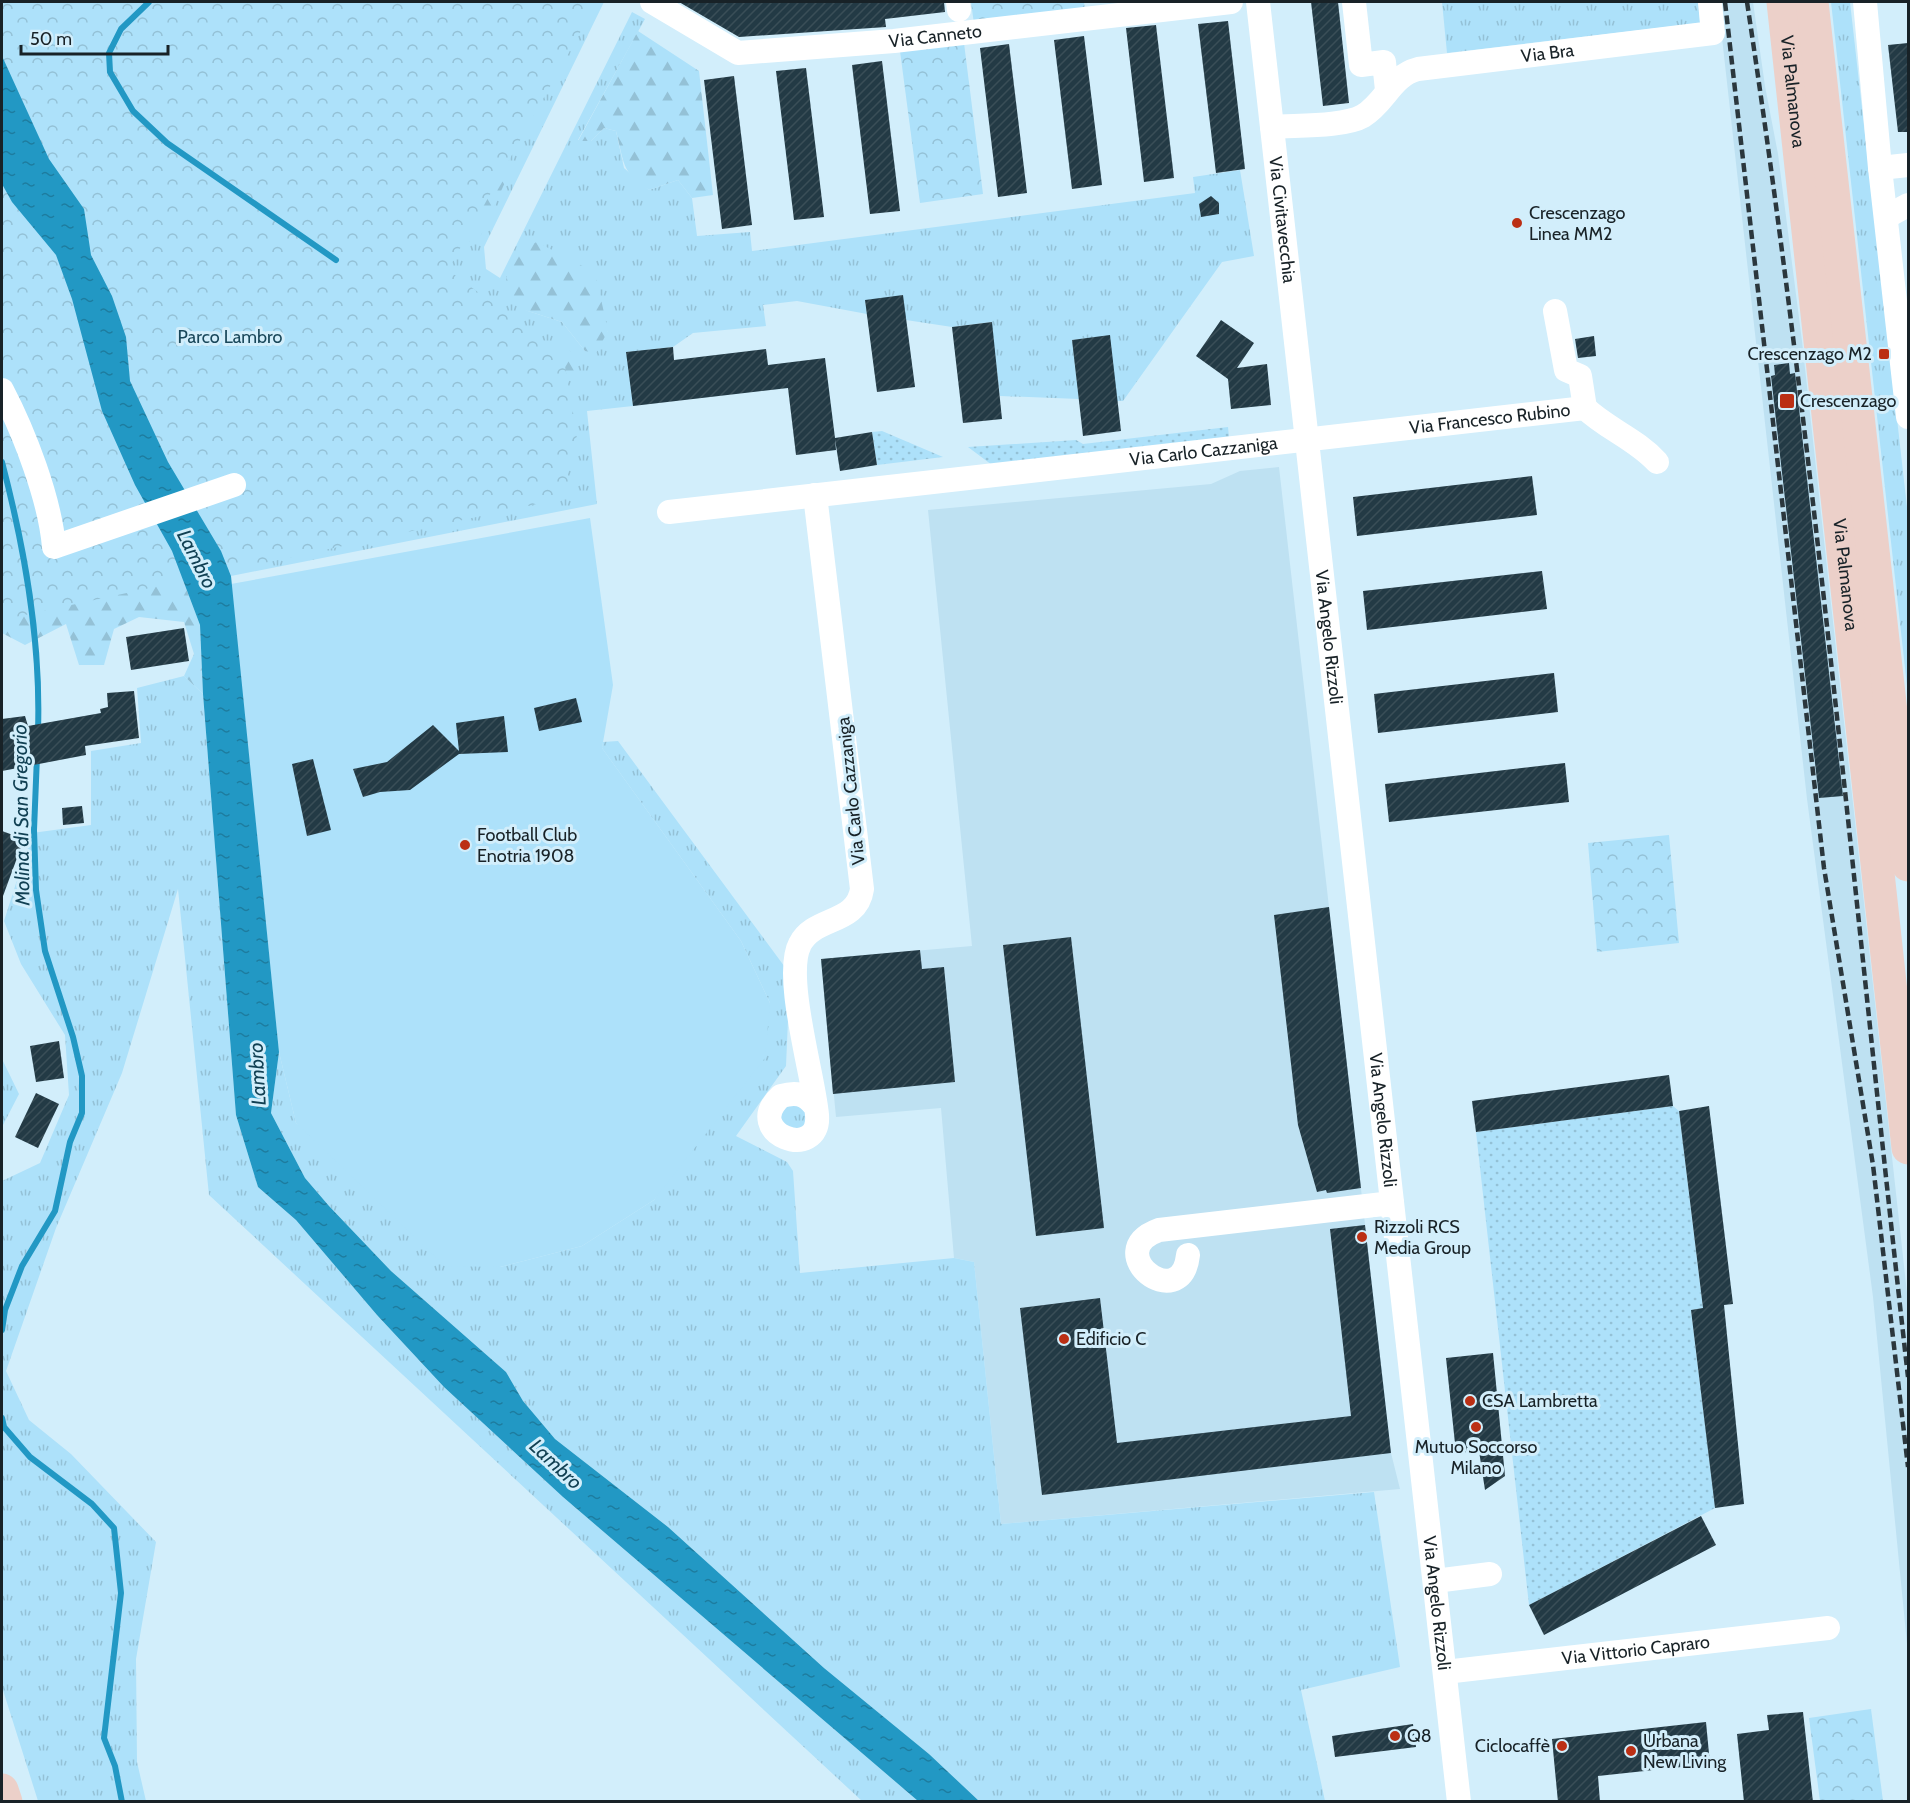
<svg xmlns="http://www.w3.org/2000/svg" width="1910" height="1803" font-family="Cabin,sans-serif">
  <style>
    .built { fill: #bee1f2 }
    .grass { fill: url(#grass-tufts); fill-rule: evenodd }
    .forest { fill: url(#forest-firs) }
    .park { fill: url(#park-crowns) }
    .garden { fill: url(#garden-dots) }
    .pitch { fill: #ade1fa }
    .water { fill: url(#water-ripples) }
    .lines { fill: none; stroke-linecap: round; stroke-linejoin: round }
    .stream { stroke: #2298c4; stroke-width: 6 }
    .building { fill: url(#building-hatch) }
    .minor { stroke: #fff; stroke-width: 24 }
    .highway { stroke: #ecd0c9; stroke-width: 33 }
    .rail { stroke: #2b373d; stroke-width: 4.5; stroke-dasharray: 9 4.5; stroke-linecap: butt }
    .poi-dot { fill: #bb2f14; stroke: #d2eefb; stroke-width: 2 }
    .labels { text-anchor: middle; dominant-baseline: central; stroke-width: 6; stroke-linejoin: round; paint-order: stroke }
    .street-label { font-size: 18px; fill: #182227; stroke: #d2eefb }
    .poi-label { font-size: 18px; fill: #182227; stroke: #d2eefb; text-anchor: start }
    .park-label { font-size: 18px; fill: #19475a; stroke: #d2eefb }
    .water-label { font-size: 20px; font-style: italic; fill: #114053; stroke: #d2eefb }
  </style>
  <defs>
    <pattern id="grass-tufts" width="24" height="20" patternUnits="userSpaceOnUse" patternTransform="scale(1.5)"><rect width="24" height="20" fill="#ade1fa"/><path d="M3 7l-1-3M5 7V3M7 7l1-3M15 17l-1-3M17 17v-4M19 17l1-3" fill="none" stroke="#94c1d6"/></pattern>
    <pattern id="forest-firs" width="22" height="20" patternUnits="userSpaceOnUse" patternTransform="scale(1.5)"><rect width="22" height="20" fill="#ade1fa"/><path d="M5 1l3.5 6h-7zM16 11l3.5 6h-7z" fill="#94c1d6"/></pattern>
    <pattern id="park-crowns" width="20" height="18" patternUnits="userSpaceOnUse" patternTransform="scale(1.5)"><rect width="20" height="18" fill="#ade1fa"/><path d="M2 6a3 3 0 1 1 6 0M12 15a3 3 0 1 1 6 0" fill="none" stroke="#94c1d6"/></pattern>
    <pattern id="garden-dots" width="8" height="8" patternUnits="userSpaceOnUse" patternTransform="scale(1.5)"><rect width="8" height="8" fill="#ade1fa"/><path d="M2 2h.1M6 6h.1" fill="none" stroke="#94c1d6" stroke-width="1.8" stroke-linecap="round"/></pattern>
    <pattern id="water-ripples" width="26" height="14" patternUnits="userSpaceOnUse" patternTransform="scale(1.5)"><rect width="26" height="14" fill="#2298c4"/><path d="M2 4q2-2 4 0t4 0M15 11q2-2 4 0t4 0" fill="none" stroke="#1d7c9f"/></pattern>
    <pattern id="building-hatch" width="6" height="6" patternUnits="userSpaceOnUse" patternTransform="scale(1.5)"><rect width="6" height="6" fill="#233a45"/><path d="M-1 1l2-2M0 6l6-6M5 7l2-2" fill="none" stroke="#3a4e57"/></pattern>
  </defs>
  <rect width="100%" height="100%" fill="#d2eefb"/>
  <g class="built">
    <polygon points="1718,2 1753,2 1765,86 1778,154 1802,341 1908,1302 1908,1654 1873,1297 1807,799"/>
    <polygon points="1279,467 1391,1453 1400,1489 1001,1524 974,1262 954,1258 941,1108 836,1117 821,959 972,946 928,510 1211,484 1240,471"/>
  </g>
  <g class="grass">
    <path d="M 2,2 L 604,2 L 484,247 L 486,269 L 500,278 L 632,12 L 645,19 L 578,140 L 591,141 L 604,128 L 616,131 L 624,168 L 649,190 L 678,180 L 692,198 L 697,236 L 750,232 L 752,251 L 1195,193 L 1193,177 L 1240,170 L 1254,256 L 1222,262 L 1123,401 L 1117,401 L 1109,336 L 1072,340 L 1079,399 L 1000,396 L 991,322 L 952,327 L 906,320 L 865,300 L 867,314 L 797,301 L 763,305 L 766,326 L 693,333 L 673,347 L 627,352 L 633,406 L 587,411 L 597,504 L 231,576 ZM 525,310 L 608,331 L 585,351 L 562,322 Z"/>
    <polygon points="1442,2 1698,2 1700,23 1447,53"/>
    <polygon points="1831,2 1850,2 1908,516 1908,695"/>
    <polygon points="184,676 203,694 236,1115 258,1187 296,1220 377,1315 444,1387 563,1497 918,1801 862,1801 209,1195 178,889 122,1073 56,1228 6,1371 29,1420 71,1454 156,1542 136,1659 137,1762 146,1801 38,1801 2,1687 2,1181 40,1163 69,1095 65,1035 21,964 4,921 32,833 91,825 91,751 141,743 137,688"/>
    <polygon points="618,741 790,974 786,1066 736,1136 787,1162 793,1171 800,1273 954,1258 974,1262 1001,1524 1374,1492 1400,1667 1301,1690 1325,1801 979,1801 929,1754 824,1668 668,1527 555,1439 523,1401 506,1372 391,1271 329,1206 305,1178 271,1113 279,1052 296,1123 500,1267 582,1246 654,1200 770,1003 741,941 602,748 603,742"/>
    <polygon points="2,1059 19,1094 2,1127"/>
    <polygon points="801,1103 809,1121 793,1133 778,1115 782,1106"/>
  </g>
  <g class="forest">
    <path d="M 638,31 L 699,71 L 713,195 L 692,198 L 678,180 L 649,190 C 621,173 624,161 616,131 L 604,128 L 591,141 L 578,141 Z"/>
    <polygon points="503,166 507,178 479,239 474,242 461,240"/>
    <polygon points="2,184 172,551 200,625 203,694 184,676 194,654 184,622 139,617 114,629 104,665 79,665 66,624 25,645 2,633"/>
    <polygon points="537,242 590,270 597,281 608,331 596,353 585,351 562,322 525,310 504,297 507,274 518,249"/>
    <polygon points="563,345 573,353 577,374 569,381 559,363 558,347"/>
  </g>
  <g class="park">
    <polygon points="2,2 597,2 448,270 563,355 577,435 568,473 569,497 2,620"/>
    <polygon points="971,2 1084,2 1085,10 974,24"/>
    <polygon points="964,43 983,194 920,203 900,51"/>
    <polygon points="1669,835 1679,943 1597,952 1588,843"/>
    <polygon points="1871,1709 1883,1801 1820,1801 1809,1718"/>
  </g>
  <g class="garden">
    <polygon points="1228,427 1229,437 992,465 968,447 1076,440 1083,444"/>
    <polygon points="882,431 943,457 877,465 872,432"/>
    <polygon points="1673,1106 1679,1111 1703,1308 1691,1310 1715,1508 1529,1605 1476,1132"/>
  </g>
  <polygon class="pitch" points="590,518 613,685 602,748 741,941 770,1003 765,1058 654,1200 582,1246 500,1267 445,1266 296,1123 279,1052 231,584"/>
  <polygon class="water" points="2,56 49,159 84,209 91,255 112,296 126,337 130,381 168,462 221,551 231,576 279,1052 271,1113 305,1178 329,1206 391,1271 506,1372 523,1401 555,1439 668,1527 824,1668 929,1754 979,1801 918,1801 563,1497 444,1387 377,1315 296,1220 258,1187 236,1115 203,694 200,625 172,551 135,485 102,411 72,299 56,255 12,202 2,184"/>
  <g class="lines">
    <g class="stream">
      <polyline points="149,2 121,29 109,53 110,72 133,111 167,143 336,260"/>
      <path d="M 2,462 C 25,550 41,640 38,731"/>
      <polyline points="2,1330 5,1310 22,1266 55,1211 70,1142 82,1113 82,1076 73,1037 45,951 36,890 34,830 37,756"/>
      <polyline points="2,1418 4,1427 30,1457 92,1504 114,1528 121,1593 104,1738 115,1766 122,1802"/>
    </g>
  </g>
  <g class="building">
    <polygon points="679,2 944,2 945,12 885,19 886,27 739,37"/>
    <polygon points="1311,2 1338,2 1349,103 1323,106"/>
    <polygon points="1228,21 1245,169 1216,173 1198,24"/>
    <polygon points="1156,25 1174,178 1144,182 1126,28"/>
    <polygon points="1084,36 1102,185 1072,189 1054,40"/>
    <polygon points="1908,43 1908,132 1898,132 1888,45"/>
    <polygon points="1009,44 1027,193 998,197 980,48"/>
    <polygon points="882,61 900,211 870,214 852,65"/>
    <polygon points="806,68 824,217 794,220 776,71"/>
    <polygon points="734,76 752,225 722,229 704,80"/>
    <polygon points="1211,196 1219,203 1219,214 1201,217 1199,204"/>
    <polygon points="903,295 915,387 877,392 865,300"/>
    <polygon points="1221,320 1254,343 1237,368 1267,364 1271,405 1231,409 1228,379 1196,356"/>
    <polygon points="992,322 1002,419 963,423 952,327"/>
    <polygon points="1110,335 1121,431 1083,436 1072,340"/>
    <polygon points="1594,336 1596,356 1578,358 1575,339"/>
    <polygon points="673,347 674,360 766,349 768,365 825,358 835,438 872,432 877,465 840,471 835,439 836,450 796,455 788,388 633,406 626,352"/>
    <polygon points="1789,363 1790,374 1795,373 1843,796 1819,798 1771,376 1775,375 1774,365"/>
    <polygon points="1532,476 1537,515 1357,536 1353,497"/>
    <polygon points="1542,571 1547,609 1367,630 1363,591"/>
    <polygon points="184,628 189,661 131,670 126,637"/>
    <polygon points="1554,673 1558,712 1378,733 1374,694"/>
    <polygon points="134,691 139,738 85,746 86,755 2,771 2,719 25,716 28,726 101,713 100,709 108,707 107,693"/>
    <polygon points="576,698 582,722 539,731 534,708"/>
    <polygon points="504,716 508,752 459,754 410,790 380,792 363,797 353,769 387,762 433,725 459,751 456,723"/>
    <polygon points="313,759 331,830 307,836 292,764"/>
    <polygon points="1565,763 1569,802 1389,822 1385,784"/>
    <polygon points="82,806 84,823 63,825 62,808"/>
    <polygon points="2,831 24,839 3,896 2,895"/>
    <polygon points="1329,907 1361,1188 1327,1193 1326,1190 1317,1192 1298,1125 1274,915"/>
    <polygon points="1071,937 1104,1228 1036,1236 1003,945"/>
    <polygon points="920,950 922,969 944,967 955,1082 833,1094 821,959"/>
    <polygon points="59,1041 64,1078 36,1082 30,1046"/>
    <polygon points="1669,1075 1673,1106 1476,1132 1472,1101"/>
    <polygon points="36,1093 59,1104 38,1148 15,1137"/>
    <polygon points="1709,1106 1733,1304 1724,1305 1744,1504 1715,1508 1691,1310 1703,1308 1679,1111"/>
    <polygon points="1365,1225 1391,1453 1042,1495 1020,1308 1100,1298 1117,1443 1351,1416 1330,1229"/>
    <polygon points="1493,1353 1505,1476 1485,1490 1479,1451 1456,1453 1446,1358"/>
    <polygon points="1701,1516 1716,1545 1544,1635 1529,1605"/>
    <polygon points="1803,1712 1813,1802 1744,1802 1737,1734 1769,1730 1767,1715"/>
    <polygon points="1706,1722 1710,1764 1598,1776 1600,1802 1558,1802 1552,1739"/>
    <polygon points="1413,1724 1416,1747 1335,1757 1332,1736"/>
  </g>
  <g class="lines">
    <g class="minor">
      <path id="s1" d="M 652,2 L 738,53 L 894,41 L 1231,2"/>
      <polyline points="958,2 959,10"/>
      <path id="s2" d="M 1258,2 L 1459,1802"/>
      <polyline points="1354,2 1361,65 1384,62 1387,90"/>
      <polyline points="1865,2 1880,168 1908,417"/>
      <path id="s3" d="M 1272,127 C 1295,125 1344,127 1363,116 C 1386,102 1391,76 1418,69 L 1713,33 L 1710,2"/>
      <polyline points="1880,168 1908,165"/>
      <polyline points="1886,217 1908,205"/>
      <polyline points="1555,311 1566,370 1580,376 1585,408"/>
      <path d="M 2,390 C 24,432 50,499 54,547 L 234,485"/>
      <path id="s4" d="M 669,512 L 1585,408 C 1607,429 1636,439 1657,462"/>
      <path d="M 814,1105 C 805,1093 795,1092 781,1096 C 740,1133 821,1163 817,1115 C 814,1077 783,976 800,944 C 814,916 857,925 862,889 L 815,495"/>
      <path d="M 1188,1255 C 1181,1316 1099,1252 1159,1230 L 1392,1203"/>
      <polyline points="1435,1581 1490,1574"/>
      <path id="s5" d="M 1445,1672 L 1828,1628"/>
    </g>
    <g class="highway">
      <path id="s6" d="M 1783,2 L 1908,1148"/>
      <polyline points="1812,2 1908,865"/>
      <polyline points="2,1790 6,1802"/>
    </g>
    <g class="rail">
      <polyline points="1725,2 1824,868 1873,1165 1908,1467"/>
      <path d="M 1747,2 C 1816,458 1856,918 1908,1377"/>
    </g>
  </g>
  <g class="poi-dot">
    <circle cx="1517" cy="223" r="6"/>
    <rect x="1878" y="348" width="12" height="12" rx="3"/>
    <rect x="1779" y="393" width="16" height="16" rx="3"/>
    <circle cx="465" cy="845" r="6"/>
    <circle cx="1362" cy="1237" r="6"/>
    <circle cx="1064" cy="1339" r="6"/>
    <circle cx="1470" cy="1401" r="6"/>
    <circle cx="1476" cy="1427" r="6"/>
    <circle cx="1395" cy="1736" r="6"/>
    <circle cx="1562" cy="1746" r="6"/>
    <circle cx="1631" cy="1751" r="6"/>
  </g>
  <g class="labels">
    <g class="street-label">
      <text stroke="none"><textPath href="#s1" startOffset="298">Via Canneto</textPath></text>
      <text stroke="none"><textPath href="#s3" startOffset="296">Via Bra</textPath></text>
      <text stroke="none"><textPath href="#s6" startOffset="90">Via Palmanova</textPath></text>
      <text stroke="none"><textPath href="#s2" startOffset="219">Via Civitavecchia</textPath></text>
      <text stroke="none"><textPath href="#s4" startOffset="826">Via Francesco Rubino</textPath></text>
      <text stroke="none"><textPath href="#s4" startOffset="538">Via Carlo Cazzaniga</textPath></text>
      <text stroke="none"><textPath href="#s6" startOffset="576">Via Palmanova</textPath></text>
      <text stroke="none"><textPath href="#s2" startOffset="639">Via Angelo Rizzoli</textPath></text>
      <text transform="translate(851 791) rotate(-96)">Via Carlo Cazzaniga</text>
      <text stroke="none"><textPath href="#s2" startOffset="1125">Via Angelo Rizzoli</textPath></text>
      <text stroke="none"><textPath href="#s2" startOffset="1611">Via Angelo Rizzoli</textPath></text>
      <text stroke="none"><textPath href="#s5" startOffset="192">Via Vittorio Capraro</textPath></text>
    </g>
    <g class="poi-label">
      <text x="1529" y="213">Crescenzago<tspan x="1529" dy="21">Linea MM2</tspan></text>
      <text x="1872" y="354" text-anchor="end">Crescenzago M2</text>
      <text x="1800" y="401">Crescenzago</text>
      <text x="477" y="835">Football Club<tspan x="477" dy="21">Enotria 1908</tspan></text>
      <text x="1374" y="1227">Rizzoli RCS<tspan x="1374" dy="21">Media Group</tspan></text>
      <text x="1076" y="1339">Edificio C</text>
      <text x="1482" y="1401">CSA Lambretta</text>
      <text x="1476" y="1447" text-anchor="middle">Mutuo Soccorso<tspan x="1476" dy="21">Milano</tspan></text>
      <text x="1407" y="1736">Q8</text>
      <text x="1643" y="1741">Urbana<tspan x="1643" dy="21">New Living</tspan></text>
      <text x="1550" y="1746" text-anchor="end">Ciclocaffè</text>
    </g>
    <g class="park-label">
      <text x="230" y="337">Parco Lambro</text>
    </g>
    <g class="water-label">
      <text transform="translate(197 559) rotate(63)">Lambro</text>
      <text transform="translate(21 815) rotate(-91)">Molina di San Gregorio</text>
      <text transform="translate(257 1074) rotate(-93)">Lambro</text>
      <text transform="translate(556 1464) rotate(43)">Lambro</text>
    </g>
  </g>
  <rect width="1910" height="1803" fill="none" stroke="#182227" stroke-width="6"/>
  <path d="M21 45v9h147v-9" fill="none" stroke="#182227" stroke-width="3"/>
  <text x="30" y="45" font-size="18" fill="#182227" stroke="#d2eefb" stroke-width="4.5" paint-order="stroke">50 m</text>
</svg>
